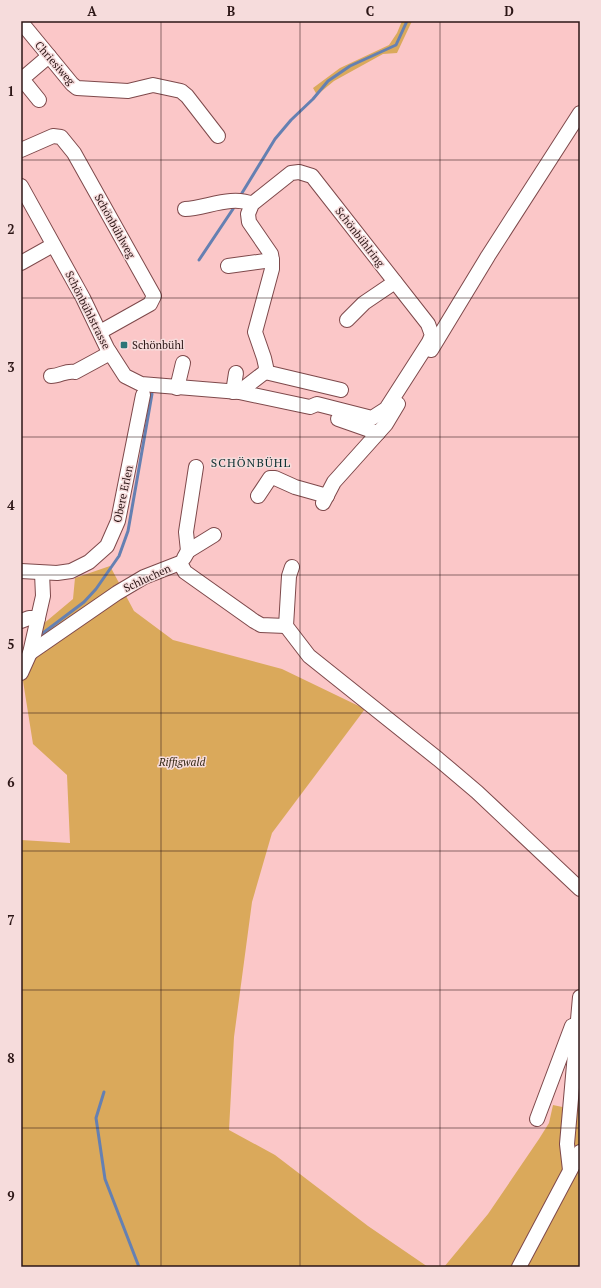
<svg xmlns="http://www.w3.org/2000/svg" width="601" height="1288" font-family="'PT Serif',serif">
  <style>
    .green { fill: #daa95b }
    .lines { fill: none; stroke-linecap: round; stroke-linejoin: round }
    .stream { stroke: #6580b2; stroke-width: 3 }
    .minor-casing { stroke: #7e494b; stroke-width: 16 }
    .minor { stroke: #fff; stroke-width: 14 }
    .grid { fill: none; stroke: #2c1616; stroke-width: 1; stroke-opacity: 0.55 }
    .poi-dot { fill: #2c7678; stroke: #f6dcdc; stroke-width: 1.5 }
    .labels { text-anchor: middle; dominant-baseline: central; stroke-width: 3; stroke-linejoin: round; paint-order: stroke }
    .street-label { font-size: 11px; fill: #2c1616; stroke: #f6dcdc }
    .poi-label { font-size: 11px; fill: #2c1616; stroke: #f6dcdc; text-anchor: start }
    .park-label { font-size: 11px; font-style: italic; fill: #342816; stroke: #f6dcdc }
    .neighbourhood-label { font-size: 12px; letter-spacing: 1px; fill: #0e3132; stroke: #f6dcdc }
    .neatline { fill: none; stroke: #2c1616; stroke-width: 1.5 }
    .grid-label { font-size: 13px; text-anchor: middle; font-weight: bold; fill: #2c1616 }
  </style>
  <rect width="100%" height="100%" fill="#fbc7c8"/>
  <g class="green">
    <polygon points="402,21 412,21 397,53 383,54 334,81 317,95 313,88 340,68 389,45 397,33"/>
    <polygon points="110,566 134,611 173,640 282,669 365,709 272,833 252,902 234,1037 229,1130 275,1155 368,1226 428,1267 21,1267 21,840 70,843 67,775 33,744 23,681 42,625 73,599 75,578"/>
    <polygon points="580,1023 580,1267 523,1267 577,1161 570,1147"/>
    <polygon points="553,1105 567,1108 564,1169 516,1267 444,1267 488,1214 539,1139 549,1123"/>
  </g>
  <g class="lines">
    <g class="stream">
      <polyline points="242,193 275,139 291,120 313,99 328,81 350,66 396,45 407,21"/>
      <polyline points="199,260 233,209"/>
      <polyline points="39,636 84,602 96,589 119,556 128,531 152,394"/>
      <polyline points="104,1092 96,1118 105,1179 139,1267"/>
    </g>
    <g class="minor-casing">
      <g id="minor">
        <polyline points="21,22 72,84 77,88 128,91 153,85 181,91 187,96 218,136"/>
        <polyline points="39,100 22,79 49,56"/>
        <polyline points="21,150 53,136 61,137 74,153 154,296 150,304 100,332"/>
        <polyline points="21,186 83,298 107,348 125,376 141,384 239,392 310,407 317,404 372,418 386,409 429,342 432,335 428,324 312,176 299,172 291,173 252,204 248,214 249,222 271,254 272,260 272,269 255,332 264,358 266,367 265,372 239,392"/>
        <path d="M 185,209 C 206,208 232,195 252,204"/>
        <polyline points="21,263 53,245"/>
        <polyline points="228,266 272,260"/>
        <polyline points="347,320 364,303 395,282"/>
        <polyline points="431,350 488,256 580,113"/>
        <polyline points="265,372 341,390"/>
        <path d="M 51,376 C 60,376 66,370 75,372 L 110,353"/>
        <polyline points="177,388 183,363"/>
        <polyline points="233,392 236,373"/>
        <polyline points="338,419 378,433"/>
        <polyline points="258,496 270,478 275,478 295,487 327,496"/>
        <polyline points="323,503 334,482 386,424 398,404"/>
        <polyline points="188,551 186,532 196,467"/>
        <polyline points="184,558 188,551 214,535"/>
        <polyline points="292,567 289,576 286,626 309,656 438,759 477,792 580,889"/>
        <polyline points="21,571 57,573 71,571 89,562 107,546 118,521 143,395"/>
        <polyline points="21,621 29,618 38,618"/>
        <polyline points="30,653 117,593 144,577 180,563 185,572 254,621 261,625 286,626"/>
        <polyline points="21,673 30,653 43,596 42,573"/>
        <polyline points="537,1119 572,1026 575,1025"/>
        <polyline points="570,1170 567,1144 580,997"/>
        <polyline points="519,1267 580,1152"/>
      </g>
    </g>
    <use href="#minor" class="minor"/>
  </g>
  <path class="grid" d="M 161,21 L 161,1267M 300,21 L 300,1267M 440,21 L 440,1267M 21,160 L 580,160M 21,298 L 580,298M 21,437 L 580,437M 21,575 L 580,575M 21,713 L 580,713M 21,851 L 580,851M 21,990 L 580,990M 21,1128 L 580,1128"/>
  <rect class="poi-dot" x="120" y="341" width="8" height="8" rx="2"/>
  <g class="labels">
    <g class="street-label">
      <text transform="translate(55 63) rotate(49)">Chriesiweg</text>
      <text transform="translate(115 226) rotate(61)">Schönbühlweg</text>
      <text transform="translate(360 237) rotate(52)">Schönbühlring</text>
      <text transform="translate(88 310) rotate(63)">Schönbühlstrasse</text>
      <text transform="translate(123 494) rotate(-78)">Obere Erlen</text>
      <text transform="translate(147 578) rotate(-25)">Schluchen</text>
    </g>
    <g class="poi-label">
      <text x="132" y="345">Schönbühl</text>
    </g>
    <g class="park-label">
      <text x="182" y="762">Riffigwald</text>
    </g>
    <g class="neighbourhood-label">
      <text x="251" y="462">SCHÖNBÜHL</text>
    </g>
  </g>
  <rect width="601" height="1288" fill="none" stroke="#f6dcdc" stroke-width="44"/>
  <rect x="22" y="22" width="557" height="1244" class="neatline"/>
  <g class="grid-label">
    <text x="92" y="16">A</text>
    <text x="231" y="16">B</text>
    <text x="370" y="16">C</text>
    <text x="509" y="16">D</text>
    <text x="11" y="96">1</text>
    <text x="11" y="234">2</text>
    <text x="11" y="372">3</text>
    <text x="11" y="510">4</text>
    <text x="11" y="649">5</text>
    <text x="11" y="787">6</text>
    <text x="11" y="925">7</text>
    <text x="11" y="1063">8</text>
    <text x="11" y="1201">9</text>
  </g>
</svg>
